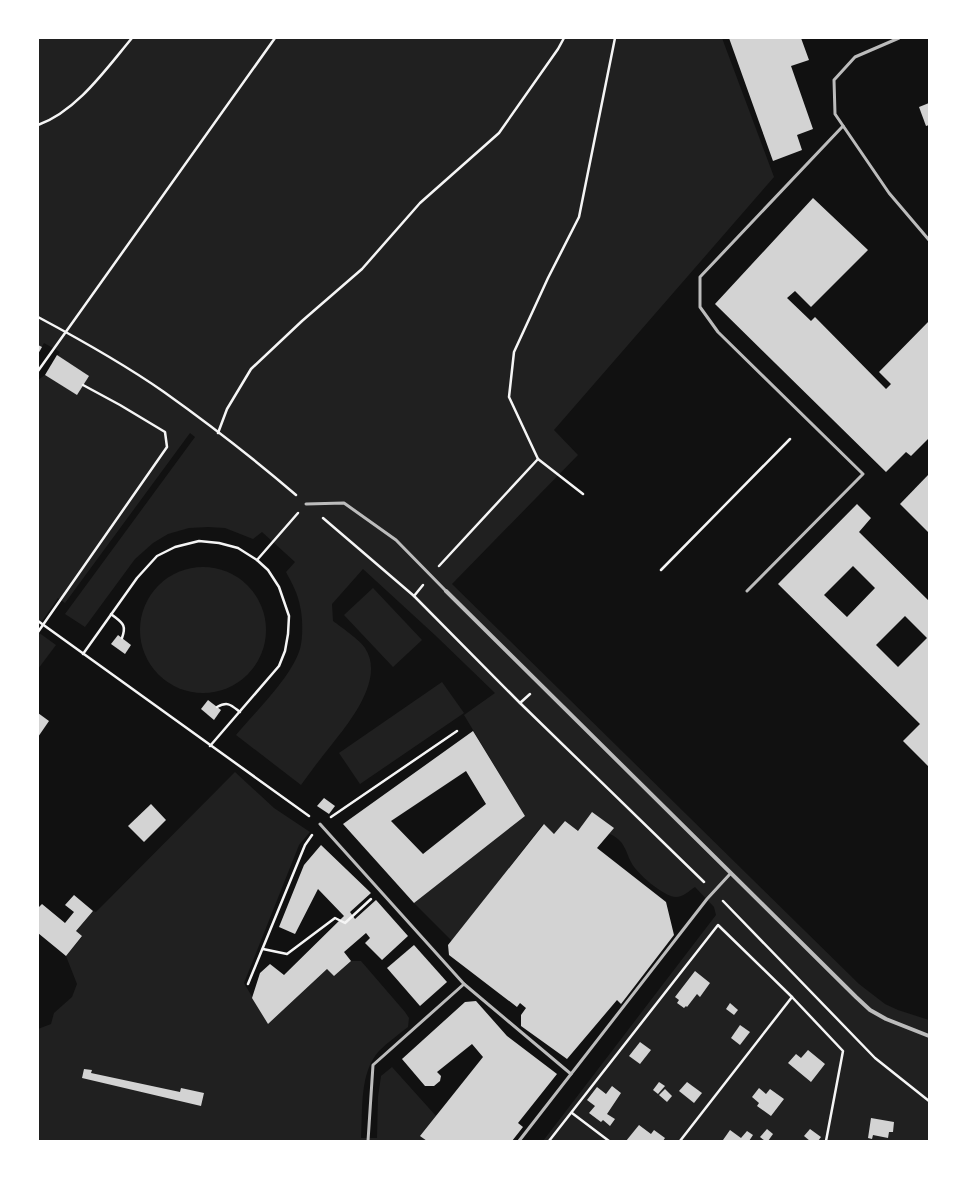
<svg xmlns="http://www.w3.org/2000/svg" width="967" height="1179" font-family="'Noto Serif',serif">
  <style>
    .green { fill: #202020 }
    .building { fill: #d3d3d3; fill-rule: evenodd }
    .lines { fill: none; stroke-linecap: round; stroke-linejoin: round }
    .path { stroke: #f5f5f5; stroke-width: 2.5 }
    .service { stroke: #bcbcbc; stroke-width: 3 }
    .minor { stroke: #bcbcbc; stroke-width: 4 }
  </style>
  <rect width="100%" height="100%" fill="#111"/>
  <g class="green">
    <path d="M 38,38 L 722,38 L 774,177 L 554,430 L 578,455 L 452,584 L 859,984 L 885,1004 L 898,1010 L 929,1020 L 929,1141 L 543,1141 L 716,915 L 714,907 L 695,887 C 689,891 683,897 676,897 C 664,897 636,873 631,862 C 625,850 625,841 610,834 C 601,829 587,835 577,831 C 573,828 569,824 565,821 L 554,834 L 543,824 L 452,941 L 414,903 L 525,816 L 464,715 L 495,693 L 436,636 L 363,569 L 332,604 L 333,621 C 341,627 360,640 365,648 C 386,680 347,725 329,748 C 319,760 310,773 301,785 L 236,735 C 255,712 291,678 300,649 C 303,638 303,618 300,606 C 298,594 292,583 286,572 L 295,562 L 262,532 L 253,539 L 225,528 L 208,527 L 189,528 L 168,534 L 153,543 L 135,559 L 85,627 L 65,614 L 195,437 L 190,433 L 65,603 L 58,598 L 38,627 L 38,380 L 45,375 L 60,352 L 44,343 L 38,354 Z"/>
    <circle cx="203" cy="630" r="63"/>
    <polygon points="373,588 422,640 393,667 344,615"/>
    <polygon points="38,632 56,645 38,669"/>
    <polygon points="442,682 464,713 360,784 339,753"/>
    <path d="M 235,772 L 274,808 L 310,832 L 299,845 L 244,983 L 268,1024 L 327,969 L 334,976 L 351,961 L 361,961 L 405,1012 L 409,1018 L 408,1027 C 398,1035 388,1042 379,1051 C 359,1073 363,1110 361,1138 L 377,1138 L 378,1097 L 381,1076 L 392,1067 L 436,1116 L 427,1141 L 38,1141 L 38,1029 L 51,1024 L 54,1013 L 72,997 L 77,984 L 66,956 L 82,937 L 76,931 L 93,911 L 96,912 Z"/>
  </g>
  <g class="building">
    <polygon points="729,38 801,38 809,60 791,66 813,129 797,135 802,150 773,161"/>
    <polygon points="929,103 929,125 926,126 919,107"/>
    <polygon points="813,198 868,250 811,307 795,291 787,298 811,321 815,317 886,389 891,384 879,372 929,321 929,438 911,456 906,452 886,472 715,304"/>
    <polygon points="38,345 42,347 38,354"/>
    <polygon points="57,355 89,376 77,395 45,375"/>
    <polygon points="929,474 929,533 900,504"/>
    <path d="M 857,504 L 871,518 L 859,532 L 929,601 L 929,767 L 903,741 L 920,724 L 778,584 ZM 853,566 L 875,588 L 847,617 L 824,595 ZM 905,616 L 927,638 L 898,667 L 876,645 Z"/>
    <polygon points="118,635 131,645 125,654 111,644"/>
    <polygon points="208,700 221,710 214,720 201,709"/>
    <polygon points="38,713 49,721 38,737"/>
    <path d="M 473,731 L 525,816 L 414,903 L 343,824 ZM 466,771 L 486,804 L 423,854 L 391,821 Z"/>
    <polygon points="324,798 335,806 329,814 317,806"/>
    <polygon points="151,804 166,820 144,842 128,826"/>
    <polygon points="592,812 614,828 597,848 666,902 674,935 621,1004 617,1000 567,1059 521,1026 521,1015 526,1008 520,1003 517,1007 449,955 448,945 544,824 554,834 565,821 578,831"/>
    <polygon points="321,845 371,893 350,912 355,919 376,900 408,936 382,960 365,943 370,938 366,933 344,952 351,961 334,976 327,969 268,1024 252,998 260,973 270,964 284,975 344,916 318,889 295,934 279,927 304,865"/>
    <polygon points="74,895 93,911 76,931 82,936 66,956 38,933 38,908 42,904 65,923 74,912 65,905"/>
    <polygon points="414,945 447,982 420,1006 387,968"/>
    <polygon points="695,971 710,983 700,997 697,994 687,1007 686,1006 684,1008 677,1003 679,1000 675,997"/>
    <polygon points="476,1001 507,1036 557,1074 518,1123 523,1127 512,1141 427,1141 420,1136 483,1057 472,1044 437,1072 441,1076 440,1081 434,1086 425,1086 402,1059 465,1002"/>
    <polygon points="730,1003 738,1010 734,1015 726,1009"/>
    <polygon points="740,1025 750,1032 740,1045 731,1038"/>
    <polygon points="640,1042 651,1050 640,1064 629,1056"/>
    <polygon points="808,1050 825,1064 811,1082 788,1063 796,1054 801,1058"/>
    <polygon points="84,1069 92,1070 91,1073 180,1092 181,1088 204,1093 201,1106 82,1078"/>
    <polygon points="659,1082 665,1086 658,1094 653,1090"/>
    <polygon points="687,1082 702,1093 694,1103 679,1091"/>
    <polygon points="612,1086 621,1093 607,1114 615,1119 610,1126 603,1120 601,1122 589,1113 595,1106 587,1100 597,1087 606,1094"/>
    <polygon points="759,1088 766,1094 770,1089 784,1099 771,1116 757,1106 759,1103 752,1097"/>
    <polygon points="665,1089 672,1096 667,1102 659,1095"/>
    <polygon points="871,1118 894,1122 893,1132 889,1132 888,1138 873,1135 872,1139 868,1138"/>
    <polygon points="639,1125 651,1134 654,1130 665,1138 663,1141 626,1141"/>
    <polygon points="767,1129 773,1134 768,1141 765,1141 760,1137"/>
    <polygon points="810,1129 821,1137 818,1141 810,1141 804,1136"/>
    <polygon points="730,1130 741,1138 747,1131 753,1135 749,1141 724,1141 723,1140"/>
  </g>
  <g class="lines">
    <g class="path">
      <path d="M 38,125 C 77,111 106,69 132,38"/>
      <path d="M 38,317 C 81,340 124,364 164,392 C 209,424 254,459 296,495"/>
      <polyline points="38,371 275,38"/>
      <polyline points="218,433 227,409 251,369 302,321 362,269 420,203 499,133 558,49 564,38"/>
      <polyline points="583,494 538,459 509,397 514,352 548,278 579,217 615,38"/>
      <polyline points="323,518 414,596 520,703 704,882"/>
      <polyline points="257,560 298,513"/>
      <polyline points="439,566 538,459"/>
      <polyline points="661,570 790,439"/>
      <polyline points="414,596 423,585"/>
      <path d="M 111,614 C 122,623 127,624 122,638"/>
      <polyline points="38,621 309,816"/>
      <polyline points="38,632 167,447 165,432 120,405 83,385"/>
      <polyline points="83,654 137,578 157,556 175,547 199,541 219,543 238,548 257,560 268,570 279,587 289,616 288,634 285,651 279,666 210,746"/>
      <polyline points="520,703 530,694"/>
      <path d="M 217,707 C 228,701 231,705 240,712"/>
      <polyline points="331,817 457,731"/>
      <polyline points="723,901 875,1058 929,1101"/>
      <polyline points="263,949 287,954 335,918 345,923 371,899"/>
      <polyline points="248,984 305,845 312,835"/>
      <polyline points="572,1113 609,1141"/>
      <polyline points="549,1141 718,925 792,997 843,1051 826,1141"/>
      <polyline points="680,1141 792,997"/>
    </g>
    <g class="service">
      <polyline points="899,38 855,57 834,80 835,114 889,193 929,240"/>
      <polyline points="306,504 344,503 396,540 446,591"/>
      <polyline points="747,591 863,474 718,332 700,307 700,277 843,126"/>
      <polyline points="320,824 464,984 373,1065 368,1141"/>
      <polyline points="464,984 571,1074"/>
      <polyline points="519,1141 707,899 730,874"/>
    </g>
    <polyline class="minor" points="446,591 856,997 870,1010 886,1019 929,1036"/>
  </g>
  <rect width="967" height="1179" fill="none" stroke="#ffffff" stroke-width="78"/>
</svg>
